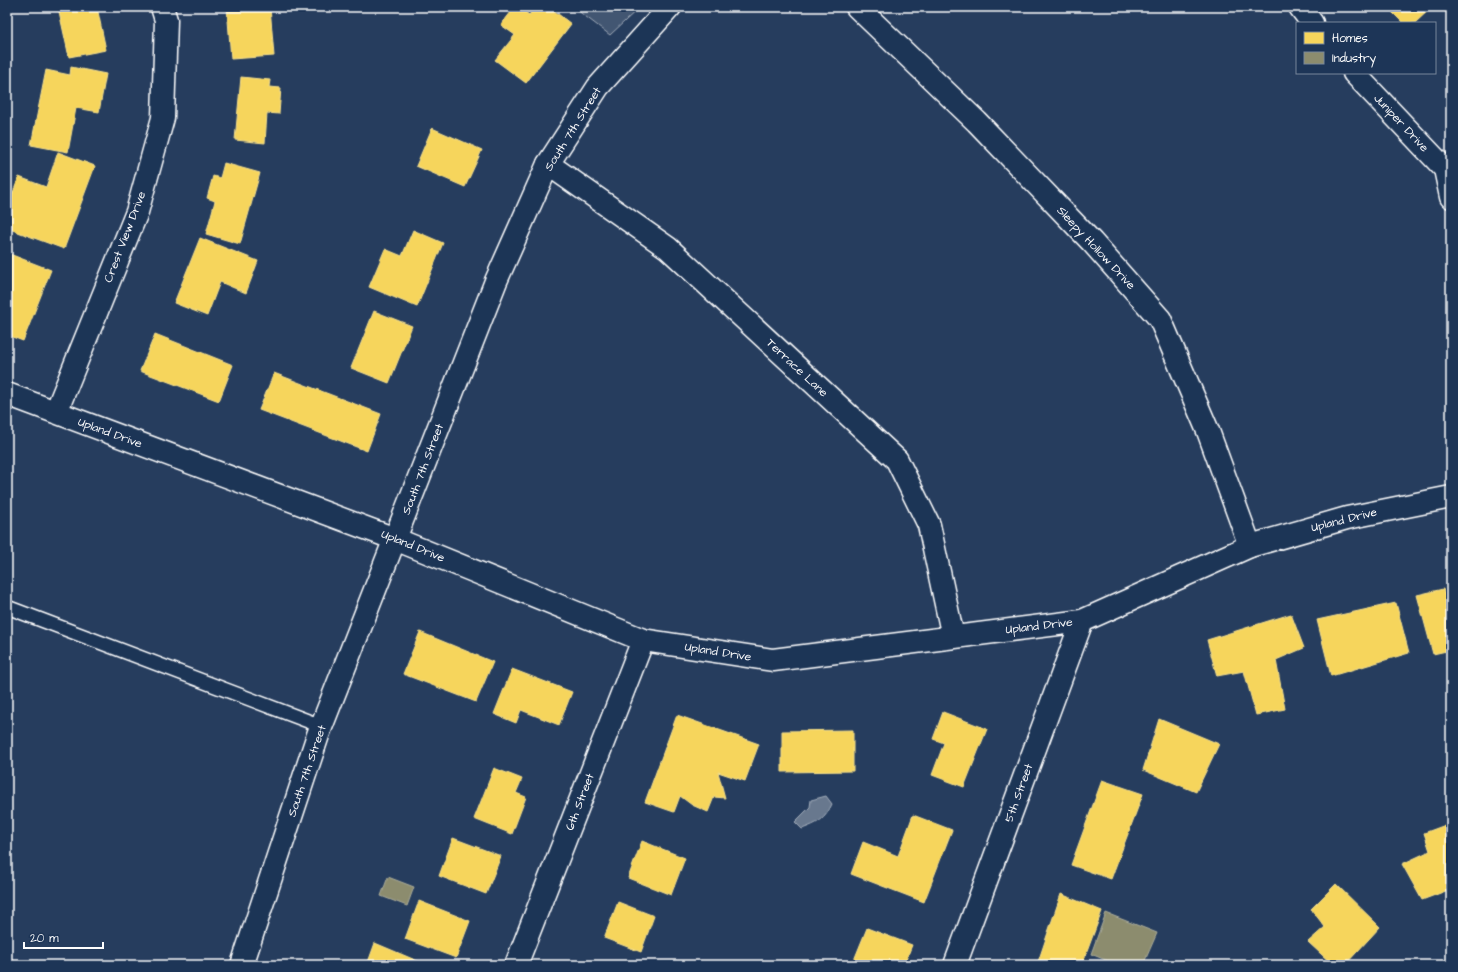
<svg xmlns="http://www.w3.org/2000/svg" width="1458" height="972" font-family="'Architects Daughter',sans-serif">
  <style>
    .green { fill: #425672; stroke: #a0aab8 }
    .water { fill: #67788e; stroke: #a4aebb }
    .homes { fill: #f6d55c; stroke: #f9e28d }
    .industry { fill: #8c8c6e; stroke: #aeae9a }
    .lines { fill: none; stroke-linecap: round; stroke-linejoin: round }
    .service-casing { stroke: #fff; stroke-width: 16 }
    .minor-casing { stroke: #fff; stroke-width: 25 }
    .tertiary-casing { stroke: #fff; stroke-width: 25 }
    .service { stroke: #1d3557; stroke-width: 13 }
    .minor { stroke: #1d3557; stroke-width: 22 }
    .tertiary { stroke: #1d3557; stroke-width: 22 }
    .labels { text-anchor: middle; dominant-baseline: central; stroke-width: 4; stroke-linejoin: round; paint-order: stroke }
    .street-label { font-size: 12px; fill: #fff; stroke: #1d3557 }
  </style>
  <rect width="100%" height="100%" fill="#263d5e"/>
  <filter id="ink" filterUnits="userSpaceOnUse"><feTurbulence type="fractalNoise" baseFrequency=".025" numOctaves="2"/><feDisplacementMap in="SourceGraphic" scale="8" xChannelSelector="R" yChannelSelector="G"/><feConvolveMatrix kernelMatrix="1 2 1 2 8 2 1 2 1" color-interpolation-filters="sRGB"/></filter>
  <g filter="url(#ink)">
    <polygon class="green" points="573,7 640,7 610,35"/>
    <path class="water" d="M 826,796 L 832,804 C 825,820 818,823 802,829 L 795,822 L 810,807 L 811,800 Z"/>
    <g class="homes">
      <polygon points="58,7 97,7 106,50 69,57"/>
      <polygon points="227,7 270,7 274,56 231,59"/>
      <polygon points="515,7 519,7 529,15 535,7 549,7 571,24 526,83 495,60 515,35 501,25"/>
      <polygon points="1387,7 1432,7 1415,23 1403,23"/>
      <polygon points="1451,53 1451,73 1447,54"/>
      <polygon points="71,67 106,74 99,112 76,108 68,152 31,145 46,70 70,75"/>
      <polygon points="241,77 270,80 269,87 281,88 279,114 267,113 265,143 235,140"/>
      <polygon points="432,128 482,150 465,187 416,166"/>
      <polygon points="58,152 95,166 64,249 7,228 7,208 19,177 46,187"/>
      <polygon points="224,163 260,173 240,244 206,234 215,201 207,198 213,176 220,178"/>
      <polygon points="413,230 443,243 417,307 369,287 385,249 402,256"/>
      <polygon points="200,238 258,261 246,293 220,282 207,316 174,303"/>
      <polygon points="7,253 51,270 23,341 7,335"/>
      <polygon points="374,311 412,326 389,383 351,368"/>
      <polygon points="155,334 233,365 219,401 140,371"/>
      <polygon points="274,373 381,414 367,451 259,410"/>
      <polygon points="1443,589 1448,607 1451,606 1451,650 1433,654 1417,595"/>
      <polygon points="1396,603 1409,653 1331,676 1317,620"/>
      <polygon points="1291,614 1304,648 1276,660 1285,709 1256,715 1244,671 1217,676 1207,640"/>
      <polygon points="420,632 493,662 476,702 403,674"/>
      <polygon points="512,669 572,692 559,725 521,710 516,723 494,714"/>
      <polygon points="943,712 987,729 964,787 932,775 944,743 933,739"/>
      <polygon points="677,715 759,744 745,781 718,772 725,798 714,797 708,812 692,805 680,796 674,812 645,802"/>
      <polygon points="1159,719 1219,744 1196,792 1143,770"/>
      <polygon points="853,730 853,771 782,772 782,731"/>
      <polygon points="494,768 522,779 516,793 526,797 512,834 474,819"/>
      <polygon points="1102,780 1143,794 1111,879 1071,865"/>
      <polygon points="913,815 952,830 924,902 851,874 863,842 898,856"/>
      <polygon points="1451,823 1451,889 1422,900 1402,864 1430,851 1424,833"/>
      <polygon points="453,838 501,856 486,894 439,876"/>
      <polygon points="642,841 685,858 671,895 628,878"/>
      <polygon points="1336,884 1380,927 1345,965 1333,965 1308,942 1325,927 1311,909"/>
      <polygon points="1061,894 1102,911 1082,965 1037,965"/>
      <polygon points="419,901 470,921 456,958 405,939"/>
      <polygon points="618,902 654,916 641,952 604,938"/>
      <polygon points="867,928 912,945 904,965 852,965"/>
      <polygon points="375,943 427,965 367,965"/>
    </g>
    <g class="industry">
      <polygon points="388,877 414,887 407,906 381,896"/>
      <polygon points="1106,913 1157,933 1143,965 1118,965 1091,954"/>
    </g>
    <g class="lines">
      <g class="service-casing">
        <polyline id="service" points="7,607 321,726"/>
      </g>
      <g class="minor-casing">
        <g id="minor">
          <polyline points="857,7 977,122 1092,242 1160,319 1208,431 1250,546"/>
          <polyline points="1300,7 1312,23"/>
          <polyline points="1354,73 1445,169 1451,197"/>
          <polyline points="548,164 668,248 897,460 929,525 953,637"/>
          <polyline points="7,394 395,539 643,640 773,660 1082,621 1250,546 1347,518 1451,497"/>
          <polyline points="56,412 137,212 163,118 166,20 162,7"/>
          <polyline points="516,965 643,640"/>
          <polyline points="955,965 1082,621"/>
        </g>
      </g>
      <g class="tertiary-casing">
        <polyline id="tertiary" points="242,965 318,735 496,281 548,164 598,87 670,7"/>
      </g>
      <use href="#service" class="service"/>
      <use href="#minor" class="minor"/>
      <use href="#tertiary" class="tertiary"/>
    </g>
  </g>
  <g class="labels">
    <g class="street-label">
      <text transform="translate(1401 123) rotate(47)">Juniper Drive</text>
      <text transform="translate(573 129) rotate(-58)">South 7th Street</text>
      <text transform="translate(125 237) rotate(-69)">Crest View Drive</text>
      <text transform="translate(1096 248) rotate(47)">Sleepy Hollow Drive</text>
      <text transform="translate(797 368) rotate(43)">Terrace Lane</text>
      <text transform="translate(110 433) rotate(20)">Upland Drive</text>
      <text transform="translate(423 469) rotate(-69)">South 7th Street</text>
      <text transform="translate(1344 520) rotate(-14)">Upland Drive</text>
      <text transform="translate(413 546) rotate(22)">Upland Drive</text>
      <text transform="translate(1039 626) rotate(-7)">Upland Drive</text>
      <text transform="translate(718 652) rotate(9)">Upland Drive</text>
      <text transform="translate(307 771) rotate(-71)">South 7th Street</text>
      <text transform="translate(1019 793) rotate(-70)">5th Street</text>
      <text transform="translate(580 802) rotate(-69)">6th Street</text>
    </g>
  </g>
  <rect width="1458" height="972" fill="none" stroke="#1d3557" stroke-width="24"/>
  <rect x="12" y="12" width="1434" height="948" fill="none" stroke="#fff" stroke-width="1.5" filter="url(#ink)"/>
  <rect x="1296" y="22" width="140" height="52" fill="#1d3557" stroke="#77869a"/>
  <rect x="1304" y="32" width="20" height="12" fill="#f6d55c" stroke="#77869a"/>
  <text x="1332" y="42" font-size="12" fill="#ffffff">Homes</text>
  <rect x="1304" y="52" width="20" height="12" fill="#8c8c6e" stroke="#77869a"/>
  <text x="1332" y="62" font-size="12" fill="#ffffff">Industry</text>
  <path d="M24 942v6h79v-6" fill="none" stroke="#ffffff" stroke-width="2"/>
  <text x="30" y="942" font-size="12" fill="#ffffff" stroke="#1d3557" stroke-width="3" paint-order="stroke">20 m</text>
</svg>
